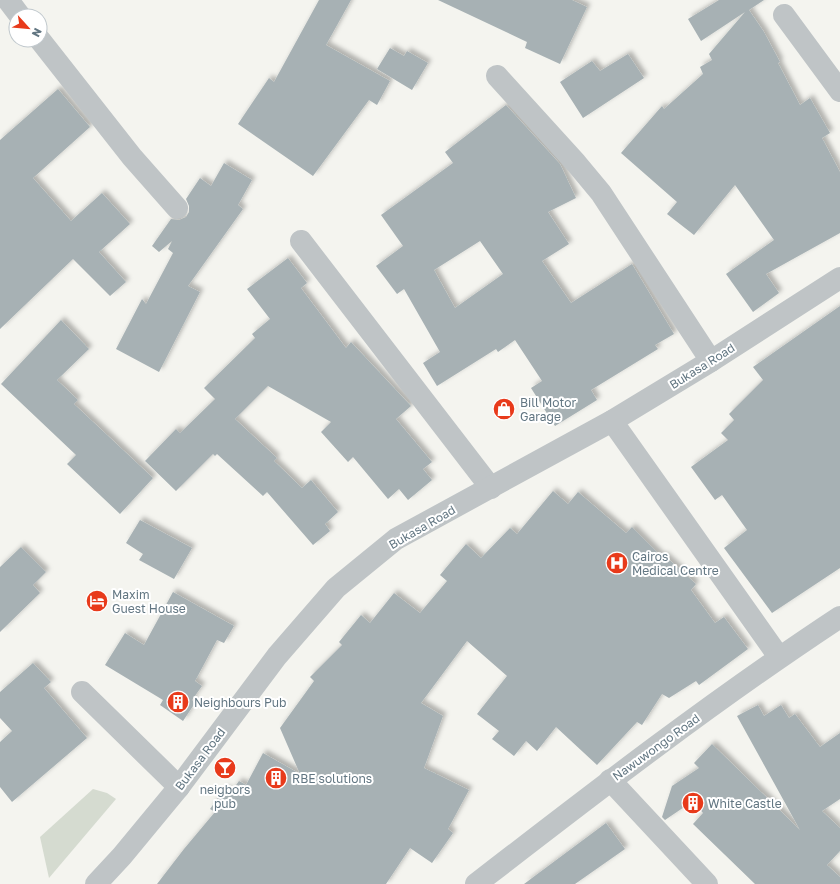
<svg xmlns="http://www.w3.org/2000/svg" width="840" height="884" font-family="'Golos Text',sans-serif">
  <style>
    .green { fill: #d5dbd0 }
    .building { fill: #a7b1b4; fill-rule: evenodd; filter: url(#shadow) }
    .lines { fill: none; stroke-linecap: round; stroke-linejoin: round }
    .minor { stroke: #bfc4c6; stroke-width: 22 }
    .labels { text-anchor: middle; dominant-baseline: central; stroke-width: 4; stroke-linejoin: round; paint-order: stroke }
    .street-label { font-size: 12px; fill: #627682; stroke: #fff }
    .poi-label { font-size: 12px; fill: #627682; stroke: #fff; text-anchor: start }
  </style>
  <defs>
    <filter id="shadow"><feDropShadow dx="3.5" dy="-3.5" stdDeviation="2" flood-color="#0004"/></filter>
  </defs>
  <rect width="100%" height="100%" fill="#f4f4ef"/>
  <polygon class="green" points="93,789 107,793 116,799 49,878 40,837"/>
  <g class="building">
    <polygon points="319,0 351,0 326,45 390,81 377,105 369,100 313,176 238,124 269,78 274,82"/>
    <polygon points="438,0 572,0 587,7 560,64 525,48 527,42"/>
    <polygon points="719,0 764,0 749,10 764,32 780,62 778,63 800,105 810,98 830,133 822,138 840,172 840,233 766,274 779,293 753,312 726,274 774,240 735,185 694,235 667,214 677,202 621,153 662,106 664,109 703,74 700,67 712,60 709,54 745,12 701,41 688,19"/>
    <polygon points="390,48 404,56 407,51 428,63 412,90 377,69"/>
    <polygon points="628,54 644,78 583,118 560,82 592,61 600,71"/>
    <polygon points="58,89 90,127 33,178 71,221 102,193 130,224 99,252 126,282 110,296 73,259 0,329 0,140"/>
    <path d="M 506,105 L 560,164 L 576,198 L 548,212 L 569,244 L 542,261 L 571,303 L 632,264 L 674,334 L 655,345 L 658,349 L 591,390 L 597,400 L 555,426 L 531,388 L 542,381 L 515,340 L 498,352 L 496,349 L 437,386 L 423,363 L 440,352 L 404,289 L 397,294 L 376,266 L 403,246 L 381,215 L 453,163 L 445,152 ZM 480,241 L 503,274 L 455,308 L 434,270 Z"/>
    <polygon points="224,163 252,180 238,205 243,209 188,286 200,292 159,372 116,349 142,299 146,304 173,253 168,249 172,241 159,252 152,246 171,219 179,220 186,217 189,212 189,206 186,199 200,178 211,186"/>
    <polygon points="288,258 307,283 301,288 346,348 351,342 411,406 396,419 432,462 423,469 432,480 408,500 399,489 388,499 353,457 348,462 321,432 331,422 268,386 235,419 277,458 274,461 302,488 311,480 338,512 325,524 330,531 313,545 267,492 263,496 217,454 215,456 213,454 176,491 145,461 176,429 180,433 215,399 204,388 255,338 252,334 270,319 247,289"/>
    <polygon points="840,306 840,568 772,613 724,548 747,530 722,495 715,500 691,467 728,440 721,433 734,420 729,414 763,380 753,367"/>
    <polygon points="61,320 89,349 57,380 78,400 74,404 153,478 120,514 67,464 76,455 1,384"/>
    <polygon points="553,491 568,504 578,492 626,533 632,527 662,557 664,555 696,584 691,590 715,623 724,617 748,649 699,685 696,681 669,698 662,694 642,725 637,722 597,765 556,727 537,751 526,741 514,756 492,739 499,731 477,714 507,676 467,641 421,703 443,716 424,768 469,790 448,829 453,833 432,863 410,848 386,884 157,884 184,849 215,812 210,809 225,788 231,792 239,781 246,785 263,753 300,774 280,728 314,681 310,677 342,645 339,642 361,615 370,623 394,593 420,613 447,581 440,575 466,544 481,558 510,528 517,534"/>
    <polygon points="140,520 192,548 174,579 139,560 143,554 126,543"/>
    <polygon points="21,547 46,572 33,585 40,593 0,632 0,567"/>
    <polygon points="173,592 234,626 224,643 217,640 195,681 202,686 192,700 195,703 183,721 160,705 163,700 105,665 125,633 144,645"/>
    <polygon points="33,663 51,682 44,688 87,738 12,802 0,787 0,742 12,731 0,718 0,692"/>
    <polygon points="758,705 764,716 781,705 789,718 795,714 820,747 840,733 840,799 822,811 840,828 840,851 827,865 840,877 840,884 755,884 693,824 703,813 693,801 665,820 662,817 672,786 699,768 694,763 712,744 800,830 737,716"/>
    <polygon points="606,823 625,849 575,884 524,884"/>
  </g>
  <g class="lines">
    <g class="minor">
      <polyline points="8,0 20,16"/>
      <polyline points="784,15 840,91"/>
      <polyline points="40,40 132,157 177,208"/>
      <polyline points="497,76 576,163 601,193 711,361"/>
      <polyline points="301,241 491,488"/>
      <polyline points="612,421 779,657"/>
      <polyline points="82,692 179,787"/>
      <polyline points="610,780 707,884"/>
      <polyline points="96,884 122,856 179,787 277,656 336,588 396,539 612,421 711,361 840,278"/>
      <path d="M 476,884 C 595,792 714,700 840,617"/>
    </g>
  </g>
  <defs>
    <g id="shop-disc" transform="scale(1.15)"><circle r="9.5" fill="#e83a1b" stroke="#fff"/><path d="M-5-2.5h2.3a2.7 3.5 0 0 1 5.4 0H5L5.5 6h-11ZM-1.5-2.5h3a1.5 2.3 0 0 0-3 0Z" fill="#fff"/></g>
    <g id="hospital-disc" transform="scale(1.15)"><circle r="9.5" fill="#e83a1b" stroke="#fff"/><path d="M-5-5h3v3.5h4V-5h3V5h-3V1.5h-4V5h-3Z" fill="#fff"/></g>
    <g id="hotel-disc" transform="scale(1.15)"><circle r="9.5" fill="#e83a1b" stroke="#fff"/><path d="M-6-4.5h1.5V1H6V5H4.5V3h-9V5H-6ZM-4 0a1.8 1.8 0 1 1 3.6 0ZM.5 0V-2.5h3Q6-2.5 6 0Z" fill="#fff"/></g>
    <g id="building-disc" transform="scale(1.15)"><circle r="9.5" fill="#e83a1b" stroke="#fff"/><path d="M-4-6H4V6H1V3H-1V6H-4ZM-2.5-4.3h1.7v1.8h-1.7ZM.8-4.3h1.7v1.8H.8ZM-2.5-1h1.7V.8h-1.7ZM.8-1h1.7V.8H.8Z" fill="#fff"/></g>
    <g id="bar-disc" transform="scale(1.15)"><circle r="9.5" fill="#e83a1b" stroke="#fff"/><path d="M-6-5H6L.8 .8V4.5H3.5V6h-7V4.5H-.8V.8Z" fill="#fff"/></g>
  </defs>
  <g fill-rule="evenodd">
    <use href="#shop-disc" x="504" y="409"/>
    <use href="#hospital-disc" x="617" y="563"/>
    <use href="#hotel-disc" x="97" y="601"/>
    <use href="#building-disc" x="178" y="702"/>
    <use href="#bar-disc" x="225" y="768"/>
    <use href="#building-disc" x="276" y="778"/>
    <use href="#building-disc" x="693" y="803"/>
  </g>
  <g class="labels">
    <g class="street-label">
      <text transform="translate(702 366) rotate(-32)">Bukasa Road</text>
      <text transform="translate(422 527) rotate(-30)">Bukasa Road</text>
      <text transform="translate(656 747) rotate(-36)">Nawuwongo Road</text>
      <text transform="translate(200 759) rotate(-53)">Bukasa Road</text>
    </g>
    <g class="poi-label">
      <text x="520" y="402">Bill Motor<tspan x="520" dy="14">Garage</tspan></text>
      <text x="632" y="556">Cairos<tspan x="632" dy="14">Medical Centre</tspan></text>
      <text x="112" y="594">Maxim<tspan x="112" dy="14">Guest House</tspan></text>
      <text x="194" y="702">Neighbours Pub</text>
      <text x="292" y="778">RBE solutions</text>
      <text x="225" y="789" text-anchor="middle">neigbors<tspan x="225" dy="14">pub</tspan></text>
      <text x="708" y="803">White Castle</text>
    </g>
  </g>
  <g transform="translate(28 28) rotate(117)"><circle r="19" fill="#ffffff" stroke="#c0c8cd"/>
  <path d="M0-3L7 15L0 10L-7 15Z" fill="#e83a1b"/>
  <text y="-6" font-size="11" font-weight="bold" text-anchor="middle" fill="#627682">N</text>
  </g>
</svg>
